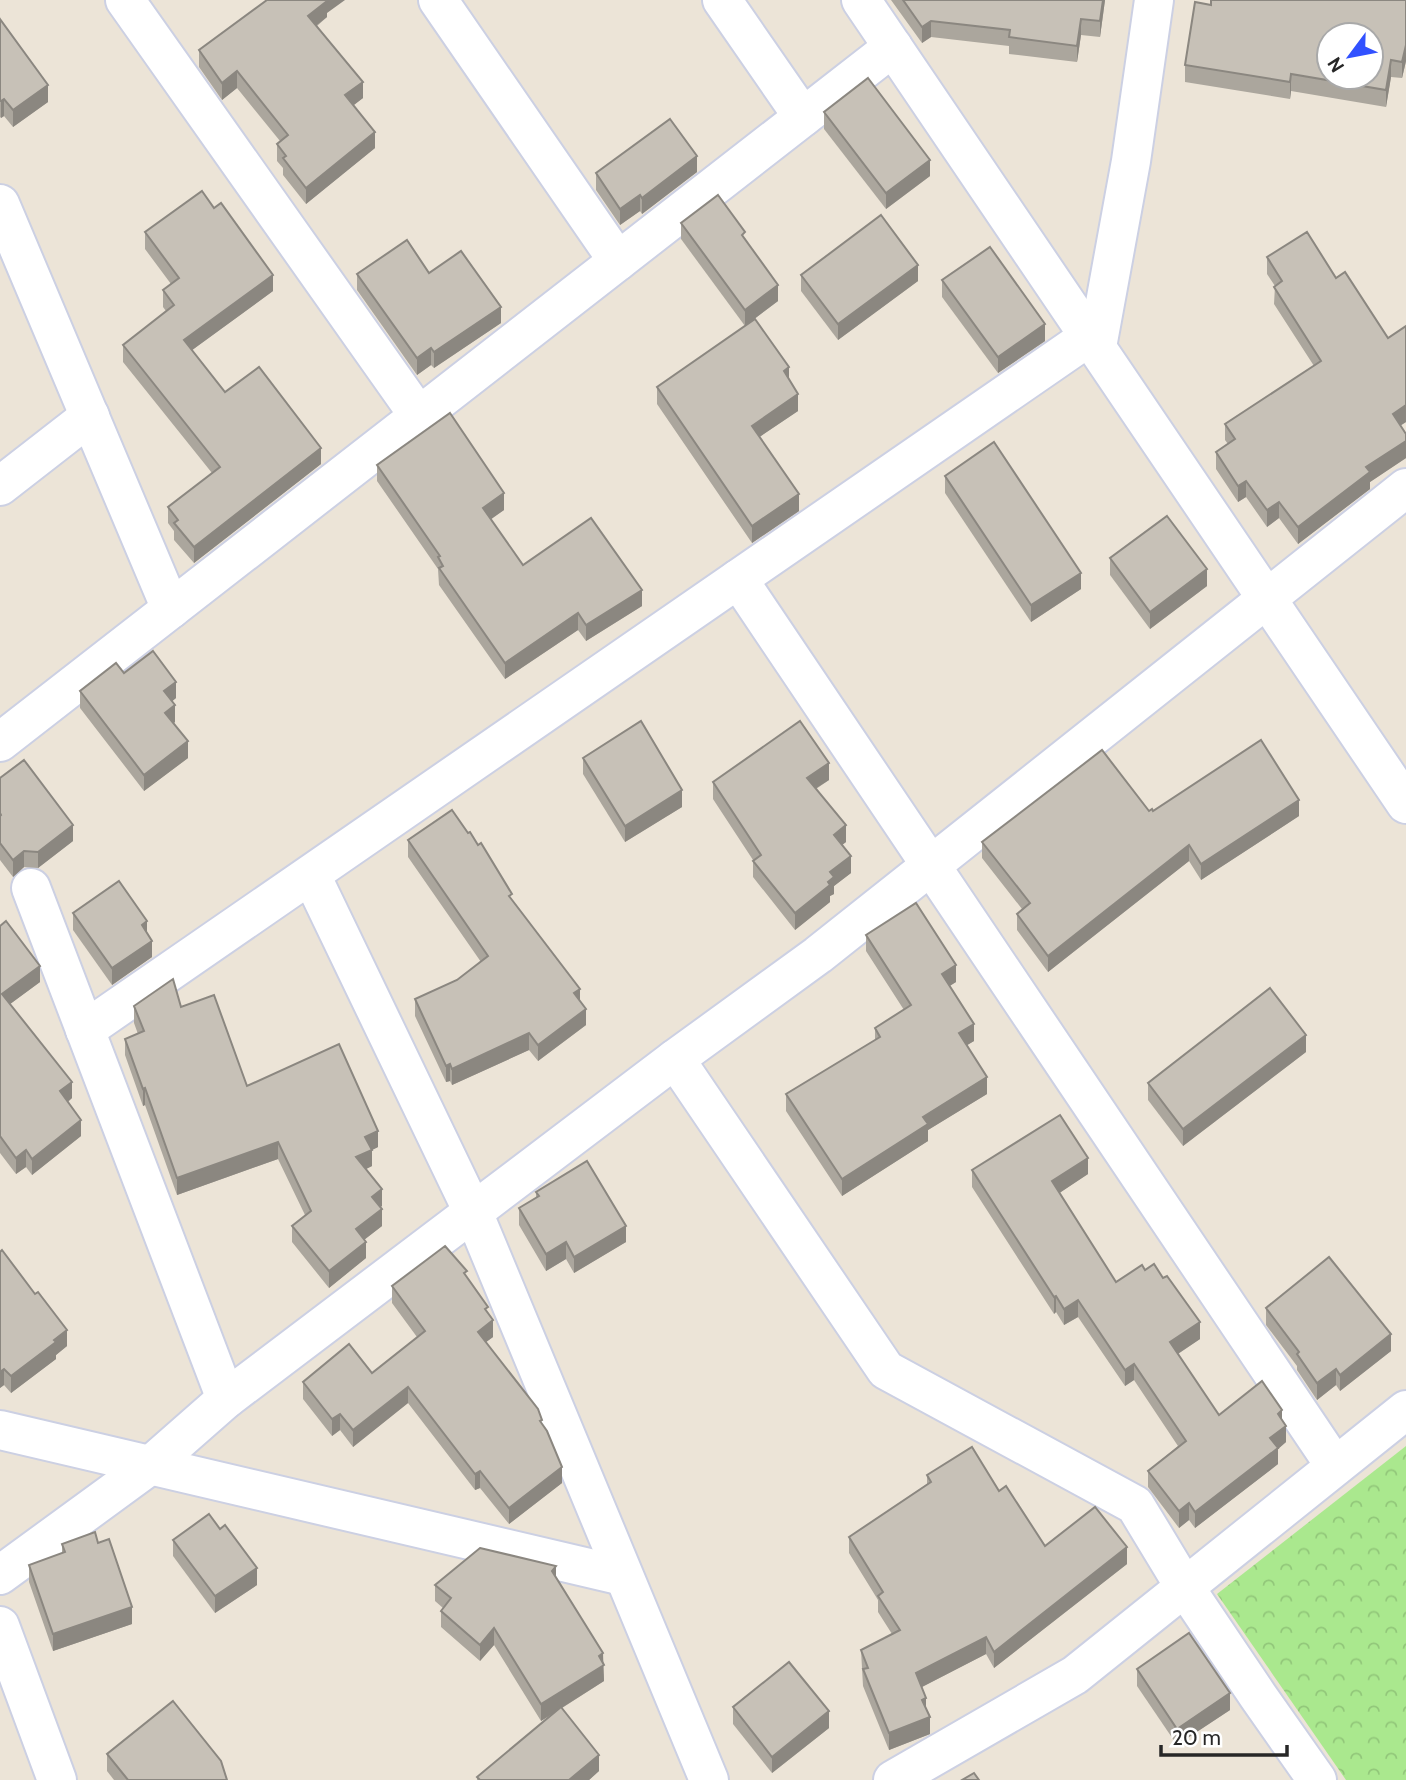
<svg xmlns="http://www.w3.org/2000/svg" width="1406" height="1780" font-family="Cabin,sans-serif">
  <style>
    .park { fill: url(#park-crowns) }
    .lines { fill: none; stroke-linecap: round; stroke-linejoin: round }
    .minor-casing { stroke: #ccd0e3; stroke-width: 42 }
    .minor { stroke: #fff; stroke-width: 38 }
    .wall { fill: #aba69d }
    .shaded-wall { fill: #8b8780 }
    .building { fill: #c7c1b7; stroke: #8b8780; stroke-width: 2; fill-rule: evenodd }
  </style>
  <defs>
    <pattern id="park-crowns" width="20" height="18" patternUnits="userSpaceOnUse" patternTransform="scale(1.75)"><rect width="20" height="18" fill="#aae88e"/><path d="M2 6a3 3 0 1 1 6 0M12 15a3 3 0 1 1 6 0" fill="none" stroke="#92c77a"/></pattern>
  </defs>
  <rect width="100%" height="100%" fill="#ece4d7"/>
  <polygon class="park" points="1406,1446 1406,1780 1346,1780 1217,1594"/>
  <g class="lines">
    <g class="minor-casing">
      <g id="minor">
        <polyline points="125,0 419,416"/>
        <polyline points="438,0 618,261"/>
        <polyline points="722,0 803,117"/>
        <polyline points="861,0 1406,804"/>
        <polyline points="0,204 171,609"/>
        <polyline points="1097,347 1131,161 1154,0"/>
        <polyline points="0,486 90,416"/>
        <polyline points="738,579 1335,1466"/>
        <polyline points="0,742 893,47"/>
        <polyline points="311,875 473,1212 709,1780"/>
        <polyline points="31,888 226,1399"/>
        <polyline points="85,1030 1090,336"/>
        <polyline points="675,1059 886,1370 1135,1505 1184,1586 1258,1696 1317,1780"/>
        <polyline points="0,1430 623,1576"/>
        <polyline points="0,1575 152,1464 226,1399 473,1212 675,1059 818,955 1406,488"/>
        <polyline points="0,1626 57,1780"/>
        <polyline points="893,1780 1075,1675 1406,1410"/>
      </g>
    </g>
    <use href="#minor" class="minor"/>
  </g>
  <g class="wall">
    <polygon points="891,0 1105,0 1100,37 1081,35 1077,62 1009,54 1009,46 931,37 922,43"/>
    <polygon points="1406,0 1406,61 1402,78 1391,77 1386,107 1291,91 1290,99 1185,82 1185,65 1211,5"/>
    <polygon points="327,13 327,17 317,26 363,98 353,105 375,148 306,204 283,175 283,168 277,161 277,144 280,141 237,88 222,100 199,67 199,50"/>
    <polygon points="0,19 48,102 13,127 4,116 1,118 0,117"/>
    <polygon points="824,112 930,176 886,209 824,129"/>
    <polygon points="697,172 642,214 640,211 620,225 596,190 596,173"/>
    <polygon points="681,223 745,238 778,301 745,326 681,239"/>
    <polygon points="145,232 273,291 192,350 225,392 321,464 194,563 174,540 174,531 168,523 168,507 212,473 123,362 123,345 166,311 163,307 163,290 171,284 145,249"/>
    <polygon points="1267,257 1336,278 1388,338 1406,326 1406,422 1400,426 1406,434 1406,458 1370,482 1370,489 1298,544 1279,518 1267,527 1246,497 1238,502 1216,469 1216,452 1228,444 1225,440 1225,424 1314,366 1274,304 1275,286 1267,274"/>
    <polygon points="429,273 501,323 434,368 431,365 417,375 357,290 357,274"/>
    <polygon points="801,275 918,281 838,340 801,291"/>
    <polygon points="942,280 1045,341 998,373 942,297"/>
    <polygon points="789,379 798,411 759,437 799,511 752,543 657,404 657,387"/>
    <polygon points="377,465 504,510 490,519 523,565 642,606 586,641 578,630 505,679 439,585 438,569 377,481"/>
    <polygon points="945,476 1081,589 1031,622 945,493"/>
    <polygon points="1110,558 1207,586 1150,629 1110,575"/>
    <polygon points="124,673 176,698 172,701 175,722 174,723 188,758 144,791 80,708 80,691"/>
    <polygon points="583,758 682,807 625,842 583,774"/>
    <polygon points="0,778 73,841 38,868 24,867 13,877 0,860"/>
    <polygon points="829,780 816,789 846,842 842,845 851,873 834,886 834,894 830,896 830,902 795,930 753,877 753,860 713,799 713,782"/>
    <polygon points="1149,811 1299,816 1201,880 1189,861 1048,972 1017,930 1017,914 1022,909 982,858 982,842"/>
    <polygon points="408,840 512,900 580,1001 586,1025 538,1061 529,1050 452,1085 450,1081 446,1082 415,1016 415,999 457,980 481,962 408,857"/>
    <polygon points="73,913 147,934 152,957 112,985 73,930"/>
    <polygon points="0,926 40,982 10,1004 72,1098 68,1102 81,1136 32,1175 26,1167 16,1174 0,1153"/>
    <polygon points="866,935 956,982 949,986 974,1041 967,1045 987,1094 928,1130 928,1141 842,1196 786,1111 786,1094 875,1040 875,1028 904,1010 866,951"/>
    <polygon points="134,1006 181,1007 247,1086 378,1147 372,1150 372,1166 366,1169 382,1206 380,1207 382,1226 364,1240 366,1258 329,1288 292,1242 292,1226 305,1215 278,1159 177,1195 145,1105 143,1106 125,1055 125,1039 138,1034 134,1023"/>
    <polygon points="1306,1052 1183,1146 1148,1100 1148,1083"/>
    <polygon points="972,1170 1088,1174 1059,1193 1116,1282 1145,1270 1200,1339 1178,1354 1219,1415 1282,1420 1286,1442 1278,1449 1278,1464 1195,1528 1189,1520 1179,1528 1148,1487 1148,1471 1178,1446 1134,1380 1125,1386 1078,1317 1064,1325 1056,1312 1054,1314 972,1187"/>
    <polygon points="536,1192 626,1242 574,1273 566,1259 546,1271 519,1225 519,1208 536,1198"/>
    <polygon points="0,1252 67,1346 56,1355 56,1359 11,1393 4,1385 0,1388"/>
    <polygon points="467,1277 488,1313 493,1337 486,1342 542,1425 562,1483 509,1524 480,1488 475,1490 408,1403 353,1447 340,1430 332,1436 303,1399 303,1382 372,1373 417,1337 392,1303 392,1286"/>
    <polygon points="1266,1308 1391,1351 1340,1391 1336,1385 1317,1400 1297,1370 1297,1366 1266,1325"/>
    <polygon points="927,1475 999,1491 1045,1546 1127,1564 994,1668 986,1654 922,1687 930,1734 889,1750 863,1686 861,1650 892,1634 878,1612 878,1600 849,1553 849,1537 927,1484"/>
    <polygon points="220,1529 257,1585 215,1613 173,1556 173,1540"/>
    <polygon points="98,1543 132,1624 53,1651 29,1582 29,1565 62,1554 62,1544"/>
    <polygon points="556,1578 603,1664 604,1681 562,1708 599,1771 589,1780 477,1780 477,1777 555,1712 541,1721 494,1645 480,1661 441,1627 441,1611 443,1608 435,1601 435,1585"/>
    <polygon points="1137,1669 1230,1710 1177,1745 1137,1686"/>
    <polygon points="733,1707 829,1728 772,1773 733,1724"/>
    <polygon points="107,1754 227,1780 114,1780 107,1771"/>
  </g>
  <g class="shaded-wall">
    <polygon points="325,0 345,0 327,13 327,17 308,32 308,16"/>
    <polygon points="1103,0 1105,0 1100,37 1100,21"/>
    <polygon points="1081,19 1081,35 1077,62 1077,46"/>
    <polygon points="931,21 931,37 922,43 922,27"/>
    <polygon points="1406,45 1406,61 1402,78 1402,62"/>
    <polygon points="1391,60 1391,77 1386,107 1386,90"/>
    <polygon points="237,71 237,88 222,100 222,83"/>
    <polygon points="1291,74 1291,91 1290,99 1290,82"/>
    <polygon points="363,82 363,98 345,112 345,95"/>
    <polygon points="48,85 48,102 13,127 13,110"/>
    <polygon points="4,99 4,116 1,118 1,101"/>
    <polygon points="375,132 375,148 306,204 306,188"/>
    <polygon points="697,156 697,172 642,214 642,198"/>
    <polygon points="930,160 930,176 886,209 886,193"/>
    <polygon points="640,195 640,211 620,225 620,209"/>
    <polygon points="918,265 918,281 838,340 838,324"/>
    <polygon points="273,275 273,291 184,356 184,340"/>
    <polygon points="778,285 778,301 745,326 745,310"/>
    <polygon points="501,307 501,323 434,368 434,352"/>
    <polygon points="1045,324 1045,341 998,373 998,357"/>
    <polygon points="431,348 431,365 417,375 417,358"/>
    <polygon points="789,367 789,384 784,371"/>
    <polygon points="798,394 798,411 752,442 752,426"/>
    <polygon points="1406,405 1406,422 1393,430 1393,414"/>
    <polygon points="1406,441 1406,458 1370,482 1370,489 1298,544 1298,527 1366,467"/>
    <polygon points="321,448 321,464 194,563 194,547"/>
    <polygon points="1246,481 1246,497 1238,502 1238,486"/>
    <polygon points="504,493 504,510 483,525 483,508"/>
    <polygon points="799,494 799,511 752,543 752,526"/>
    <polygon points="1279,502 1279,518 1267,527 1267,510"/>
    <polygon points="1207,569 1207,586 1150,629 1150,612"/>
    <polygon points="1081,573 1081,589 1031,622 1031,605"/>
    <polygon points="642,590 642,606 586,641 586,625"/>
    <polygon points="578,613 578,630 505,679 505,663"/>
    <polygon points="176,682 176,698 164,708 164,691"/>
    <polygon points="175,705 175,722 165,729 165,713"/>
    <polygon points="188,741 188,758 144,791 144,775"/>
    <polygon points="829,763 829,780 807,794 807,778"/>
    <polygon points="682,790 682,807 625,842 625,826"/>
    <polygon points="1299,800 1299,816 1201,880 1201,864"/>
    <polygon points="73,825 73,841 38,868 38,852"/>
    <polygon points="846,825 846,842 834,851 834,835"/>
    <polygon points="1189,845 1189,861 1048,972 1048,956"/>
    <polygon points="24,851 24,867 13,877 13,860"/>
    <polygon points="851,856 851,873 834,886 834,894 830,896 830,902 795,930 795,913 830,872"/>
    <polygon points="147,921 147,938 142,925"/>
    <polygon points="152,941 152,957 112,985 112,968"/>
    <polygon points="956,965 956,982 942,991 942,974"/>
    <polygon points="40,966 40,982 2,1010 2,994"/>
    <polygon points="580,989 580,1005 574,993"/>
    <polygon points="586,1009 586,1025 538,1061 538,1045"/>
    <polygon points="974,1024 974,1041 959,1050 959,1033"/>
    <polygon points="529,1033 529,1050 452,1085 452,1069"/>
    <polygon points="1306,1035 1306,1052 1183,1146 1183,1129"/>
    <polygon points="450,1064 450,1081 446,1082 446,1066"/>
    <polygon points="987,1077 987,1094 928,1130 928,1141 842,1196 842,1179 923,1117"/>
    <polygon points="72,1082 72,1098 60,1108 60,1091"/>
    <polygon points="145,1088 145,1105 143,1106 143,1089"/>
    <polygon points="81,1120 81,1136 32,1175 32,1159"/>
    <polygon points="378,1131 378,1147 372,1150 372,1166 356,1174 356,1157 365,1137"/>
    <polygon points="278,1142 278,1159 177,1195 177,1178"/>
    <polygon points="26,1150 26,1167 16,1174 16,1158"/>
    <polygon points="1088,1158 1088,1174 1052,1198 1052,1181"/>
    <polygon points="382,1189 382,1206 372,1213 372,1197"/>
    <polygon points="382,1209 382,1226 356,1246 356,1229"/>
    <polygon points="626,1226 626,1242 574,1273 574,1257"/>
    <polygon points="366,1242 366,1258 329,1288 329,1271"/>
    <polygon points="566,1242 566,1259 546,1271 546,1254"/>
    <polygon points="1056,1296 1056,1312 1054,1314 1054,1297"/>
    <polygon points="1078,1300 1078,1317 1064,1325 1064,1309"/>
    <polygon points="493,1320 493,1337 478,1348 478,1332"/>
    <polygon points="1200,1322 1200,1339 1170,1359 1170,1342"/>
    <polygon points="67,1330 67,1346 56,1355 56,1359 11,1393 11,1376"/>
    <polygon points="1391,1334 1391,1351 1340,1391 1340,1375"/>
    <polygon points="1134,1364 1134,1380 1125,1386 1125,1370"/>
    <polygon points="4,1369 4,1385 0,1388 0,1372"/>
    <polygon points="1336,1369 1336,1385 1317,1400 1317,1383"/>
    <polygon points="408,1387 408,1403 353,1447 353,1430"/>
    <polygon points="1282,1410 1282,1427 1278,1414"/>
    <polygon points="340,1414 340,1430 332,1436 332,1419"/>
    <polygon points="1286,1426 1286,1442 1278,1449 1278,1464 1195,1528 1195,1512 1270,1438"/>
    <polygon points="562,1467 562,1483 509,1524 509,1508"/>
    <polygon points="480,1471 480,1488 475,1490 475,1474"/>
    <polygon points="1189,1503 1189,1520 1179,1528 1179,1511"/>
    <polygon points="1127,1547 1127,1564 994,1668 994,1652"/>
    <polygon points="556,1566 556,1583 552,1571"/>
    <polygon points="257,1568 257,1585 215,1613 215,1596"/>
    <polygon points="132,1607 132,1624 53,1651 53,1634"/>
    <polygon points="494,1628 494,1645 480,1661 480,1645"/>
    <polygon points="986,1637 986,1654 916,1690 916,1673"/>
    <polygon points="603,1653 604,1681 541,1721 541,1704"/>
    <polygon points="1230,1693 1230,1710 1177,1745 1177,1729"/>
    <polygon points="926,1698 926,1714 922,1700"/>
    <polygon points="829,1711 829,1728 772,1773 772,1757"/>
    <polygon points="930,1717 930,1734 889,1750 889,1733"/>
    <polygon points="599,1755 599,1771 589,1780 569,1780"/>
  </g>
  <g class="building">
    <polygon points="267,0 326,0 327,1 308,16 363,82 345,95 375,132 306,188 283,158 286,156 277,144 288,135 237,71 222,83 199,50"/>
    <polygon points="903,0 1103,0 1100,21 1081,19 1077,46 1009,37 1010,30 931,21 922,27"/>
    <path d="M 1211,0 L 1406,0 L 1406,45 L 1402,62 L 1391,60 L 1386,90 L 1291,74 L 1290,82 L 1185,65 L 1195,2 L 1211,5 ZM 1329,35 L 1371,35 L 1371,77 L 1329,77 Z"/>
    <polygon points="0,19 48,85 13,110 4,99 1,101 0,101"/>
    <polygon points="868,78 930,160 886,193 824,112"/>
    <polygon points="670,119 697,156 642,198 640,195 620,209 596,173"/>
    <polygon points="202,191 214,208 221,203 273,275 184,340 225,392 259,367 321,448 194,547 174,523 178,520 168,507 220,467 123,345 174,305 163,290 179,278 145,232"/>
    <polygon points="718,195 745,232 742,235 778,285 745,310 681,223"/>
    <polygon points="881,215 918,265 838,324 801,275"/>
    <polygon points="1307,232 1336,278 1345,272 1388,338 1406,326 1406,405 1393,414 1406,434 1406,441 1366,467 1370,472 1298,527 1279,502 1267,510 1246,481 1238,486 1216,452 1235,439 1225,424 1321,361 1274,287 1282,281 1267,257"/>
    <polygon points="407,240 429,273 461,251 501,307 434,352 431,348 417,358 357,274"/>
    <polygon points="990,247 1045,324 998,357 942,280"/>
    <polygon points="755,319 789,367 784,371 798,394 752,426 799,494 752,526 657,387"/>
    <polygon points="450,413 504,493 483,508 523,565 591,518 642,590 586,625 578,613 505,663 439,568 443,566 438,557 440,556 377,465"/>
    <polygon points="994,442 1081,573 1031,605 945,476"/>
    <polygon points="1167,516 1207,569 1150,612 1110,558"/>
    <polygon points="153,651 176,682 164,691 175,705 165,713 188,741 144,775 80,691 116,663 124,673"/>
    <polygon points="641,721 682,790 625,826 583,758"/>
    <polygon points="800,721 829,763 807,778 846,825 834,835 851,856 830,872 834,877 828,882 830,885 795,913 753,861 761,855 713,782"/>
    <polygon points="1261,740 1299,800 1201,864 1189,845 1048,956 1017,914 1030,903 982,842 1102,750 1149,811 1152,809 1153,811"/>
    <polygon points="24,760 73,825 38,852 24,851 13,860 0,843 0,816 1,815 0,813 0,778"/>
    <polygon points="452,810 468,833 470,832 478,845 481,843 512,894 509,896 580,989 574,993 586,1009 538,1045 529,1033 452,1069 450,1064 446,1066 415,999 457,980 488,956 408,840"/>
    <polygon points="119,881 147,921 142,925 152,941 112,968 73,913"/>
    <polygon points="916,903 956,965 942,974 974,1024 959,1033 987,1077 923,1117 928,1124 842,1179 786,1094 880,1037 875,1028 911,1005 866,935"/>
    <polygon points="6,921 40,966 2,994 72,1082 60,1091 81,1120 32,1159 26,1150 16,1158 0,1136 0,926"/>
    <polygon points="173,979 181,1007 214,995 247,1086 339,1044 378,1131 365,1137 372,1150 356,1157 382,1189 372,1197 382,1209 356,1229 366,1242 329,1271 292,1226 311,1211 278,1142 177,1178 145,1088 143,1089 125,1039 144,1031 134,1006"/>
    <polygon points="1270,988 1306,1035 1183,1129 1148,1083"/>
    <polygon points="1060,1115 1088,1158 1052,1181 1116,1282 1142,1265 1145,1270 1154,1264 1163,1278 1167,1276 1200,1322 1170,1342 1219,1415 1262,1381 1282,1410 1278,1414 1286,1426 1270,1438 1278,1448 1195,1512 1189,1503 1179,1511 1148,1471 1186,1441 1134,1364 1125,1370 1078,1300 1064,1309 1056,1296 1054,1297 972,1170"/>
    <polygon points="587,1161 626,1226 574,1257 566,1242 546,1254 519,1208 539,1196 536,1192"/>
    <polygon points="445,1246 467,1271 464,1273 488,1307 485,1309 493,1320 478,1332 538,1409 542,1420 540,1421 547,1431 562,1467 509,1508 480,1471 475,1474 408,1387 353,1430 340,1414 332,1419 303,1382 349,1344 372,1373 425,1331 392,1286"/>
    <polygon points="2,1250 35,1294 38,1292 67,1330 54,1340 56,1342 11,1376 4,1369 0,1372 0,1252"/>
    <polygon points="1329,1257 1391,1334 1340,1375 1336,1369 1317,1383 1297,1354 1299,1352 1266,1308"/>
    <polygon points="972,1447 999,1491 1006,1486 1045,1546 1095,1507 1127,1547 994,1652 986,1637 916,1673 926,1698 922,1700 930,1717 889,1733 863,1669 868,1668 861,1650 900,1630 878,1596 883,1592 849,1537 931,1482 927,1475"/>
    <polygon points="209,1514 220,1529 225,1525 257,1568 215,1596 173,1540"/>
    <polygon points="95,1532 98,1543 109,1539 132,1607 53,1634 29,1565 65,1552 62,1544"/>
    <polygon points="480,1548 556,1566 552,1571 603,1653 599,1656 604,1665 541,1704 494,1628 480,1645 441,1611 451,1598 435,1585"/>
    <polygon points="1189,1633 1230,1693 1177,1729 1137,1669"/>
    <polygon points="789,1662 829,1711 772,1757 733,1707"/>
    <polygon points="173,1701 221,1761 227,1780 128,1780 107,1754"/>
    <polygon points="561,1707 599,1755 569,1780 480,1780 477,1777"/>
    <polygon points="974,1773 979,1780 962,1780"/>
  </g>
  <g transform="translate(1350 56) rotate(238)"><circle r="33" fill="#ffffff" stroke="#a9a9a9" stroke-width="2"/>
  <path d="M0-5L12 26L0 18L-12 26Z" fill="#3151ff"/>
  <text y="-10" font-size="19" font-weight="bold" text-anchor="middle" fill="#272727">N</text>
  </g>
  <path d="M1161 1745v10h126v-10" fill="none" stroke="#272727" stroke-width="3.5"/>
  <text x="1172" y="1745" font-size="21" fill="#272727" stroke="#ffffff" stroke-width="5" paint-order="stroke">20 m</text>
</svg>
